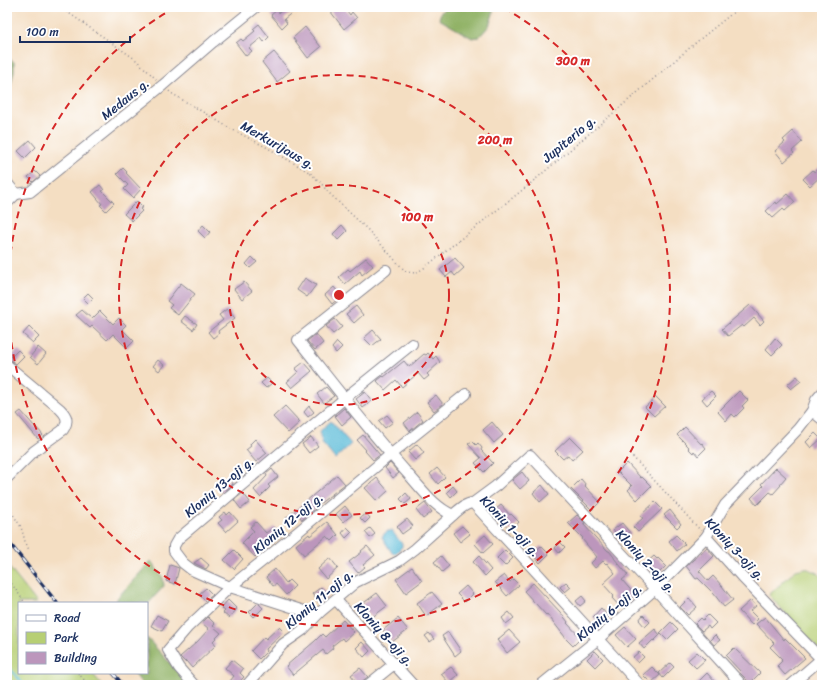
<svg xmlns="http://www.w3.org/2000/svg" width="829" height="692" font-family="Sriracha,sans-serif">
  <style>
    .green { fill: #b7cf74; stroke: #697f69 }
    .forest { fill: #91b266; stroke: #567062 }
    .water { fill: #59bad7; stroke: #3a749a }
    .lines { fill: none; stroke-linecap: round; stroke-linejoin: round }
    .stream { stroke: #59bad7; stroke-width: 2 }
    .building { fill: #bc96bc }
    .minor-casing { stroke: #888690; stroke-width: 12 }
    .path { stroke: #888690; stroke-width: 1.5; stroke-dasharray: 1 3; stroke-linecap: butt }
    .minor { stroke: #fff; stroke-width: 10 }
    .rail-casing { stroke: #1b2f5e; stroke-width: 3.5 }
    .rail { stroke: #fff; stroke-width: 2; stroke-dasharray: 6; stroke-linecap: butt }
    .ring { fill: none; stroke: #d62828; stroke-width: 2; stroke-dasharray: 7 5 }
    .labels { text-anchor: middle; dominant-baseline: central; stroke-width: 4; stroke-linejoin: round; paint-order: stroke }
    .street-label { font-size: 13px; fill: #1b2f5e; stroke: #fff }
    .centre { fill: #d62828; stroke: #fff; stroke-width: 2 }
    .ring-label { font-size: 12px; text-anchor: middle; font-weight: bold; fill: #d62828; stroke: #fff; stroke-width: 4; stroke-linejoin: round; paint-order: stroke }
  </style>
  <rect width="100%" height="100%" fill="#fff"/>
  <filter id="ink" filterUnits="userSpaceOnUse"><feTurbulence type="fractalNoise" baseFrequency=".025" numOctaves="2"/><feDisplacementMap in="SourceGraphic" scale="8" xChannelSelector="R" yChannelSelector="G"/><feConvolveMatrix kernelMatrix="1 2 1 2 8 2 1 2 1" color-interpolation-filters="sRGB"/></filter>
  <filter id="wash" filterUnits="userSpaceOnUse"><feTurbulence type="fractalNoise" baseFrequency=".012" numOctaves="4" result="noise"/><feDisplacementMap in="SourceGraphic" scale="16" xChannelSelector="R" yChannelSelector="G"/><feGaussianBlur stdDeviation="0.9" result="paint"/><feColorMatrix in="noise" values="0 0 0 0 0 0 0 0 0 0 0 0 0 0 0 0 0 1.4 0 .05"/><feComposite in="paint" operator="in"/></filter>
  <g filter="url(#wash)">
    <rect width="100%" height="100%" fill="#f4dec2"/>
    <g class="green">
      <polygon points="7,565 37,603 19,603 19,673 92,673 102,685 7,685"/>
      <polygon points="805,568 816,572 822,578 822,653 769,595 796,570"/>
    </g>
    <g class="forest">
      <polygon points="449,7 493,7 493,14 489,26 479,37 472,38 439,19 441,12"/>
      <polygon points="7,57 14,62 14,71 7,103"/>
      <polygon points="151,561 163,578 164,586 147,605 147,603 115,603 118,597"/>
      <polygon points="147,638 190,685 143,685 134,673 147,673"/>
    </g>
    <g class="water">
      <polygon points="331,421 351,444 335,459 322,443 320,431"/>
      <polygon points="388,531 392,531 402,544 402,547 395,554 392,553 382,537 384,534"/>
    </g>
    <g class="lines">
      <polyline class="stream" points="7,665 24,685"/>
    </g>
    <g id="blocks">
      <g class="building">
        <polygon points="286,7 299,7 284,19 287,23 282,28 271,15 277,10 279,13"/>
        <polygon points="327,7 344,7 350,15 352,12 357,18 344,29"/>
        <polygon points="259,24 269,37 264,42 261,38 249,48 252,51 246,56 236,43 241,39 243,41 255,31 253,29"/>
        <polygon points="305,27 321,47 308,58 293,38"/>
        <polygon points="274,52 290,71 277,82 262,62"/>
        <polygon points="793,131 802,142 792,151 794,153 784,162 775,151 785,142 783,140"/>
        <polygon points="30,140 36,147 25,158 18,151"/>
        <polygon points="822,165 822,175 810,186 803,179 813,170 814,172"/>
        <polygon points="123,168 127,172 126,173 141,189 133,198 124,189 128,185 117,174"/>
        <polygon points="35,171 40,176 33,182 28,177"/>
        <polygon points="100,185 104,190 102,191 114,203 106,211 100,205 102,204 92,192"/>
        <polygon points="788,194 795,202 785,211 783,209 773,218 766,211 776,202 777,204"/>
        <polygon points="137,201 143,207 140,209 142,211 132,221 124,214"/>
        <polygon points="203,225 210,232 205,238 198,231"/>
        <polygon points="342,225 347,231 338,240 333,234"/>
        <polygon points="252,257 257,262 250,268 246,264"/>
        <polygon points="366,258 373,266 362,275 360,271 345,284 339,277 348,269 350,271"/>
        <polygon points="455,258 464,268 455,276 452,272 446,277 440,270"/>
        <polygon points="305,278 316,285 307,297 297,290"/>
        <polygon points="244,282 252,291 242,299 234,289"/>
        <polygon points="181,283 195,294 178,315 169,308 172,305 167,301"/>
        <polygon points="334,287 341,296 332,304 325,295"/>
        <polygon points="88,293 93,298 88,303 83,298"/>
        <polygon points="750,305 764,321 760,325 754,318 744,327 742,325 728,336 722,329"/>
        <polygon points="356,306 363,315 354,323 346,314"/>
        <polygon points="227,309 235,318 218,331 219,333 213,338 208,332 223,320 219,315"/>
        <polygon points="82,310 92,319 100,311 113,324 119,318 126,325 122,329 134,341 127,348 113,334 107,340 92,326 90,328 76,315"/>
        <polygon points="185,316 197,324 193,330 181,321"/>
        <polygon points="335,319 342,327 333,334 326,326"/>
        <polygon points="29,327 39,337 33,343 23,334"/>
        <polygon points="373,330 381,339 372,346 364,338"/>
        <polygon points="316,334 323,343 315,350 307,341"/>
        <polygon points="775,338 782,345 772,355 766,349"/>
        <polygon points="337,342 342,347 336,353 332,348"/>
        <polygon points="38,347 46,354 38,364 30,357"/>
        <polygon points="18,350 24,356 16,364 9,359"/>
        <polygon points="428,353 433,359 436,356 440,362 427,374 429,376 424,380 418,373 402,387 396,380 385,390 377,381 383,376 384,377 404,361 409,367 424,354 426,355"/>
        <polygon points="158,360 164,365 159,371 153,366"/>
        <polygon points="304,362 312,371 292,388 287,382 298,372 295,369"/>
        <polygon points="797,376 801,381 791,389 787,385"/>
        <polygon points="267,378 272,383 266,388 261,383"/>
        <polygon points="326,387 334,396 324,403 317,394"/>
        <polygon points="711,391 716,396 707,405 702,399"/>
        <polygon points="739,391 748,400 742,406 744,408 735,417 732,414 726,421 718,412"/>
        <polygon points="365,392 372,401 363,408 356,399"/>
        <polygon points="436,395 443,404 434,411 427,402"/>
        <polygon points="656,397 665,406 654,416 645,407"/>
        <polygon points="285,406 300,422 288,433 273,417"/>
        <polygon points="309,406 314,412 308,417 304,412"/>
        <polygon points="344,408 351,417 342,425 335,416"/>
        <polygon points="21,411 35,427 36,427 43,435 38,439 17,414"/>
        <polygon points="417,412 423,420 410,431 404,423"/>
        <polygon points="387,415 393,422 385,428 379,421"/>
        <polygon points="492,422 503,435 494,443 483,430"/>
        <polygon points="685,427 701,444 702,443 706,448 698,456 694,451 693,453 688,448 689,447 677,435"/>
        <polygon points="815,433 821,439 811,448 806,442"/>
        <polygon points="363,435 380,455 373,460 365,451 366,450 357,440"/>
        <polygon points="311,437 318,446 309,453 302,444"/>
        <polygon points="570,437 583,450 572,460 568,455 563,459 555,451"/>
        <polygon points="255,439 267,453 256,462 246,450 251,446 250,444"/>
        <polygon points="472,441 476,445 478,443 482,448 481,450 493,463 484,472 475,463 481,458 468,444"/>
        <polygon points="417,444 424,453 415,460 408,452"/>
        <polygon points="390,463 399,473 393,478 385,468"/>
        <polygon points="627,463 641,478 642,477 651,486 637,500 628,490 632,486 618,472"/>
        <polygon points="437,468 445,477 438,484 430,474"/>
        <polygon points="776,468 786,477 780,484 781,485 773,494 770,492 757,505 751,498 763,486 761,484"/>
        <polygon points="272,469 278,477 268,485 270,487 260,497 254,490 267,476 266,474"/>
        <polygon points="522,472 529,481 520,489 512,480"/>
        <polygon points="337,475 345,484 314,508 315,509 302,520 299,515 290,523 286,518"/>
        <polygon points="377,478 388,491 377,501 365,488"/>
        <polygon points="230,479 233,484 223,493 219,488"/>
        <polygon points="581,479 586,485 585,486 600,502 592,510 571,489"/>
        <polygon points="542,485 549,494 540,502 533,493"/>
        <polygon points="453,486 457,491 451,497 447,492"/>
        <polygon points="243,493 250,502 241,509 234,500"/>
        <polygon points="406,493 411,499 405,504 400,499"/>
        <polygon points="655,502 662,509 638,532 633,527 643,518 640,516"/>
        <polygon points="425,503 432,512 423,519 416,510"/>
        <polygon points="501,505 510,515 511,514 519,522 511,531 503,522 504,521 495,510"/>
        <polygon points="345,506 352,515 343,522 336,514"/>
        <polygon points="670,510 681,524 677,528 664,515"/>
        <polygon points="225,512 227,515 230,512 238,521 226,532 218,523 222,520 219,517"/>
        <polygon points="366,513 370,518 365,523 360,518"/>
        <polygon points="577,515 585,523 583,524 608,551 609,551 614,557 614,558 628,575 622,580 635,595 620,607 612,598 614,596 603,584 615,573 607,563 606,564 603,561 595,568 591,563 597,557 582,539 583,538 568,523"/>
        <polygon points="407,519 413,526 402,534 397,527"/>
        <polygon points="256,522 266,533 274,527 281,536 272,543 271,542 255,557 242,543 254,531 250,527"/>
        <polygon points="327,522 338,535 332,541 327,536 304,555 296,545 309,534 310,536"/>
        <polygon points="622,523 631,534 621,541 613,530"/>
        <polygon points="462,526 470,534 460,542 453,533"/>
        <polygon points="347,527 352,532 346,538 342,533"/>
        <polygon points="370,528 375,534 370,538 365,532"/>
        <polygon points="485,535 493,544 483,553 475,544"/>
        <polygon points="676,535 685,544 677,551 669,541"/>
        <polygon points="560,542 565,547 559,553 555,548"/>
        <polygon points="367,546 375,555 363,565 365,567 358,573 349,562 362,552 361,551"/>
        <polygon points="541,546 549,554 540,563 532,554"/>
        <polygon points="707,548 714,556 699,571 708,581 713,576 722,586 733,600 724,607 714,594 698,578 696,579 686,566"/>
        <polygon points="234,550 243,559 234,569 224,560"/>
        <polygon points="505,550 513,558 505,566 497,558"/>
        <polygon points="441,556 449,566 442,572 434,562"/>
        <polygon points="479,556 491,570 485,576 473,562"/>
        <polygon points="654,556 657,559 658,558 666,566 656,576 648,567 649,566 646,563"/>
        <polygon points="201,558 209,565 206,569 194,563"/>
        <polygon points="330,558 338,568 326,579 318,569"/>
        <polygon points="170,565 179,568 175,584 166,581"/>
        <polygon points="412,567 422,581 406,593 396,579"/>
        <polygon points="275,569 286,583 289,580 295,586 286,595 276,584 273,586 266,577"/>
        <polygon points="504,575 510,582 513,579 519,585 507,596 495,582"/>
        <polygon points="566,582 571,587 565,592 560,587"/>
        <polygon points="533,583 561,613 568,622 567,623 581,638 573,646 565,638 565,637 547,614 546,615 524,591"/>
        <polygon points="466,586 473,594 465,602 457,594"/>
        <polygon points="321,587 328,596 319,603 312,594"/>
        <polygon points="206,588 213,595 205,601 199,594"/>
        <polygon points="432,592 442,604 426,616 417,603"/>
        <polygon points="377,593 387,606 371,618 361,605"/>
        <polygon points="582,596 586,601 580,606 576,601"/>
        <polygon points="689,598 697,607 688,615 680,607"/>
        <polygon points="228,600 237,609 229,618 223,613 225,611 221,608"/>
        <polygon points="751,600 756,606 750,611 758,619 752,625 739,611"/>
        <polygon points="258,603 263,608 254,617 249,612"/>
        <polygon points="601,608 609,617 600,625 593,617"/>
        <polygon points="509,612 514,618 506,624 502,618"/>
        <polygon points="157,615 168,621 162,631 151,626"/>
        <polygon points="643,615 650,622 645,627 639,620"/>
        <polygon points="708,615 716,623 710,629 708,626 702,631 695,624 701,618 703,620"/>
        <polygon points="208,617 215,624 213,626 221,633 213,641 216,645 192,668 186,661 185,662 180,657 197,642 209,629 202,623"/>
        <polygon points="765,617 784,640 785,638 805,658 785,675 777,666 782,661 781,660 782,659 770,647 774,643 756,624"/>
        <polygon points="398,618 408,630 392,642 383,630"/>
        <polygon points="343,620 354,632 344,641 342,638 332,646 333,648 326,654 323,650 293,675 286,666 315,641 322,634 325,637"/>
        <polygon points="671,622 678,629 667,640 660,633"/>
        <polygon points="279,627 284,632 266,649 267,651 259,659 251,651 264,637 266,639"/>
        <polygon points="625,627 636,639 627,647 616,635"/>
        <polygon points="655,629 660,635 654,641 653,640 644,649 639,643"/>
        <polygon points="509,630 520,642 507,653 497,640"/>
        <polygon points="448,632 461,651 455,656 442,636"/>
        <polygon points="429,633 434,639 430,642 425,636"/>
        <polygon points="715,635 720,640 714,645 710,640"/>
        <polygon points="362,642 370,651 364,657 356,648"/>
        <polygon points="734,648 760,673 750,683 740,673 741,672 726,656"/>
        <polygon points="595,651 603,659 595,667 587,659"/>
        <polygon points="639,652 644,657 638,663 633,657"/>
        <polygon points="697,652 705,660 696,668 688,660"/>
        <polygon points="232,660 243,669 240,673 244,677 236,685 227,685 234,676 225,668"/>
        <polygon points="670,663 674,667 663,678 659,673"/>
        <polygon points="451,667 458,675 449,683 441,674"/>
        <polygon points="652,667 660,675 651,683 643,675"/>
        <polygon points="360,668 368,677 358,684 351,675"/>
        <polygon points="707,673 715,682 712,685 695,685"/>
      </g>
    </g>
  </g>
  <g filter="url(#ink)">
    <use href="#blocks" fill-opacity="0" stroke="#888690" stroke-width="1"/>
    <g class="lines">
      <g class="minor-casing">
        <g id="minor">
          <polyline points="7,183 16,194"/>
          <polyline points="16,194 30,192 163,85 213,42 256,7"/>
          <polyline points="7,203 16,194"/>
          <path d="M 386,270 L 298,340 C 334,385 369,431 408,474 C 422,489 434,507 453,515 C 459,510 465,503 473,503 L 640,685"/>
          <path d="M 7,365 L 60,409 C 67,416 69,421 63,430 L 34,451 L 7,478"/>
          <polyline points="812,411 822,419"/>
          <polyline points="473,503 496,486 530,455 655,589 742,685"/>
          <polyline points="706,537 741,576 822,660"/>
          <polyline points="336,600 413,685"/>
          <polyline points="319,613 304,611 230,587 192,570 183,563 174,551 174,546 178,539 345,398 412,344"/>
          <polyline points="194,685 179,668 168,650 187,628 230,587 275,551 390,455 466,394"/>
          <polyline points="247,685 283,644 303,630 319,613 356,582 399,561 415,549 453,515"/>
          <polyline points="368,685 394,664"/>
          <polyline points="541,685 598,639 655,589 706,537 725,505 798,429 812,411 816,400 822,393"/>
          <polyline points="791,685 821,659"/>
        </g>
      </g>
      <g class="path">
        <polyline points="60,7 135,59 157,80"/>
        <path d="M 169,91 L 171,93 L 233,130 L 266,147 L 309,172 L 320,182 L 328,192 L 367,229 L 405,271 C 414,274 416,273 424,268 L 530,184 L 699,40 L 740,7"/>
        <polyline points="630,454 701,531"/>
        <polyline points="7,505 21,527 25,541 29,550"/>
        <polyline points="7,577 25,603"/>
        <polyline points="78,673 89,685"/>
      </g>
      <use href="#minor" class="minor"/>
      <g class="rail-casing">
        <g id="rail">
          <polyline points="7,540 57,603"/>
          <polyline points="113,673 123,685"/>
        </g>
      </g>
      <use href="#rail" class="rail"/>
    </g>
  </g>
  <g class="ring">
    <circle cx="339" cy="295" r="110"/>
    <circle cx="339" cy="295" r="220"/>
    <path d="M504 8A331 331 0 1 1 174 8"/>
  </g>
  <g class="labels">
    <g class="street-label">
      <text transform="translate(125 99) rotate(-39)">Medaus g.</text>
      <text transform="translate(569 139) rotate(-40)">Jupiterio g.</text>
      <text transform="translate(278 145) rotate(30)">Merkurijaus g.</text>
      <text transform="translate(219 487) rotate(-40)">Klonių 13-oji g.</text>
      <text transform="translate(288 523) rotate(-40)">Klonių 12-oji g.</text>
      <text transform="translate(510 526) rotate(46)">Klonių 1-oji g.</text>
      <text transform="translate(735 549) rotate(47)">Klonių 3-oji g.</text>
      <text transform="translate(646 561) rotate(47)">Klonių 2-oji g.</text>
      <text transform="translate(319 599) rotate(-40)">Klonių 11-oji g.</text>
      <text transform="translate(609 612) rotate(-40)">Klonių 6-oji g.</text>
      <text transform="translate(384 634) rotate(48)">Klonių 8-oji g.</text>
    </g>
  </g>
  <circle cx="339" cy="295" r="6" class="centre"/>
  <g class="ring-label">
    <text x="573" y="65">300 m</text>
    <text x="495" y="144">200 m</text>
    <text x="417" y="221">100 m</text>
  </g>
  <rect width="829" height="692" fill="none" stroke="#fff" stroke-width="24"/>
  <rect x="18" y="602" width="130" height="72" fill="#ffffff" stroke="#a4acbf"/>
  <rect x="26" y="615" width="20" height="6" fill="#ffffff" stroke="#a4acbf"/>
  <text x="54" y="622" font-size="12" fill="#1b2f5e">Road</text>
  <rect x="26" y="632" width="20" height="12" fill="#b7cf74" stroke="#a4acbf"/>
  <text x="54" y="642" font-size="12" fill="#1b2f5e">Park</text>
  <rect x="26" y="652" width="20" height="12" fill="#bc96bc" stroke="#a4acbf"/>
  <text x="54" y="662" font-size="12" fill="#1b2f5e">Building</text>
  <path d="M20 36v6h110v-6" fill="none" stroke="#1b2f5e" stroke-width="2"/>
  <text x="26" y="36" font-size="12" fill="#1b2f5e" stroke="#ffffff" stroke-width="3" paint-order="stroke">100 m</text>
</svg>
